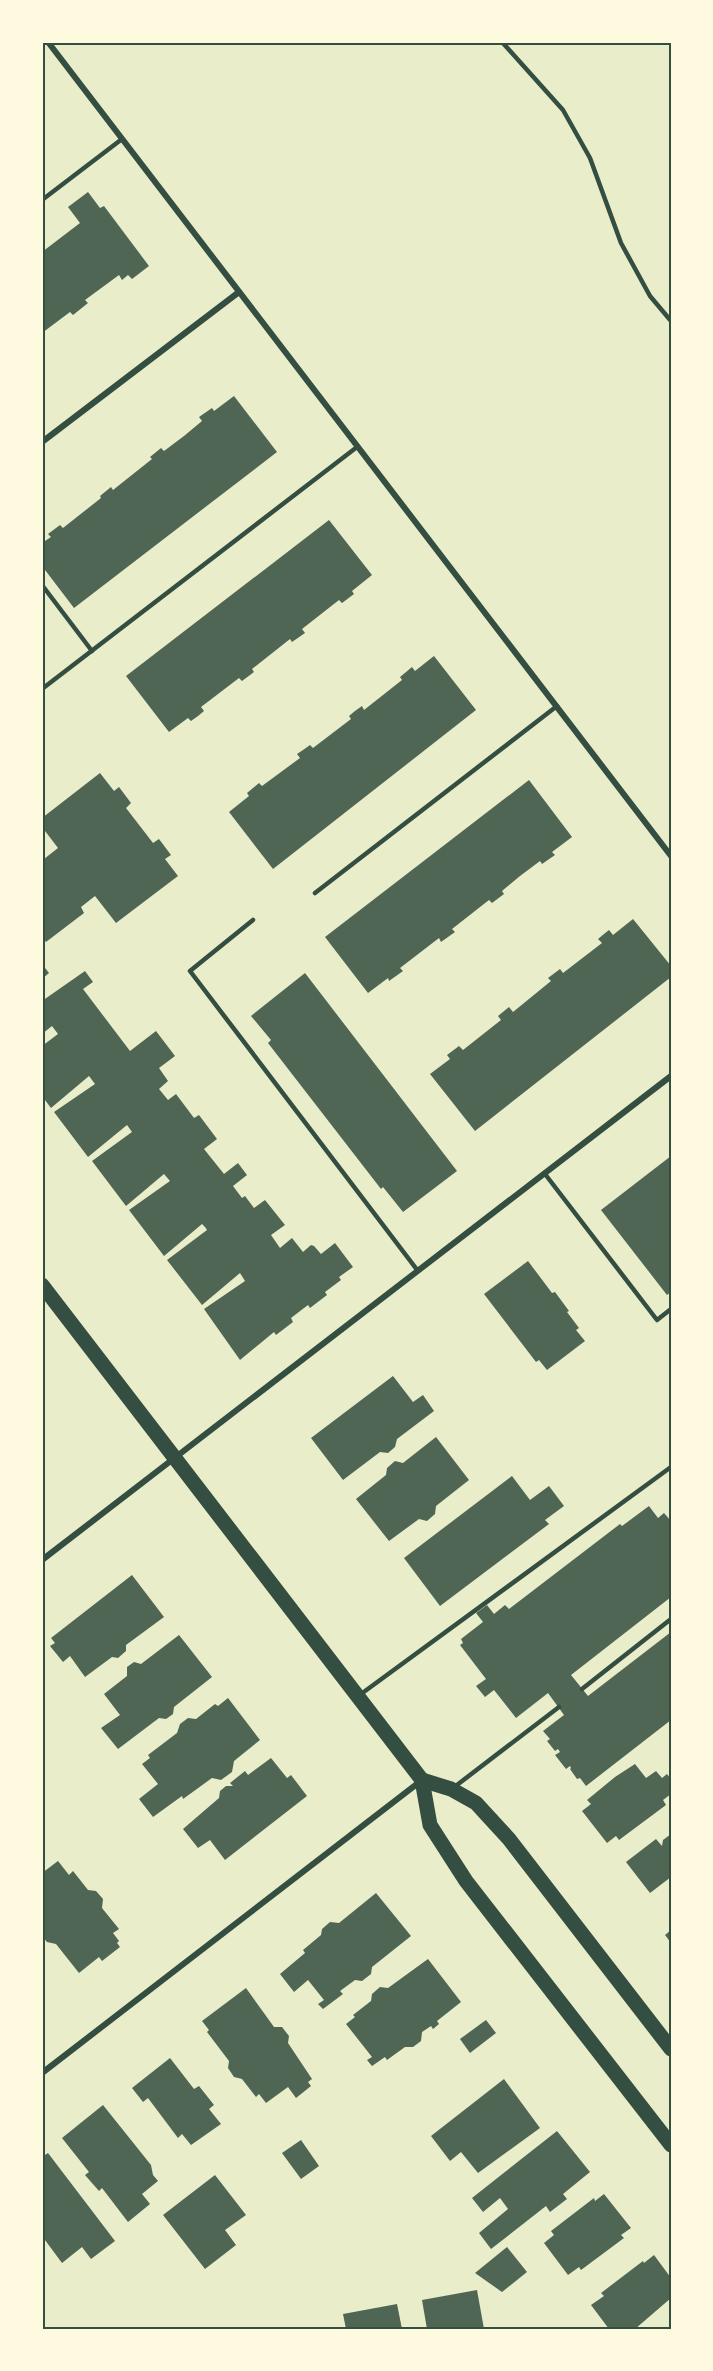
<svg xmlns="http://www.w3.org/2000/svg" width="713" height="2371" font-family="'Archivo Narrow',sans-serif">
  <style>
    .building { fill: #4f6655 }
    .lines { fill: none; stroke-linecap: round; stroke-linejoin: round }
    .service { stroke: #344e41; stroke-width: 4.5 }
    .minor { stroke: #344e41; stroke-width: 6 }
    .primary { stroke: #344e41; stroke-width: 15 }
    .neatline { fill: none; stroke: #344e41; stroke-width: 2 }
  </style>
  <rect width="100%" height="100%" fill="#e9edc9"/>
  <g class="building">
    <polygon points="88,192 100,208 104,206 149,266 132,279 128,275 122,280 119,275 85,300 88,303 73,315 70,312 42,333 42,252 80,223 68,207"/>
    <polygon points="234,396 277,452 74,608 42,566 42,543 51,537 48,534 60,525 63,528 101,498 100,496 111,487 113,490 152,459 150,457 161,448 164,451 184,436 202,421 199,417 212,408 214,411"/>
    <polygon points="329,520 372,575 352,591 354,594 342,603 339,600 302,629 305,633 292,642 290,639 252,669 254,672 242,681 239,678 201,707 204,711 198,716 191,721 188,718 169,732 126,676"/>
    <polygon points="434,656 476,710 273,869 229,812 249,796 247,793 259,783 262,786 300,758 297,754 303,750 310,745 313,748 351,719 349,716 355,711 362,706 364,710 402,680 400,677 412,667 415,671"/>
    <polygon points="100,773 114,791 119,787 131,803 126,808 153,843 159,839 171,855 165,859 178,876 116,923 95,896 81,907 84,913 46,942 42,936 42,857 44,859 58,848 42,827 42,818"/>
    <polygon points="529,780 572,837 552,852 555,855 542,864 540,861 520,876 502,891 504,894 492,903 489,900 452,929 455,932 441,942 439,938 400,968 403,971 389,981 388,978 368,993 325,937"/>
    <polygon points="633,919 671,966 671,977 475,1131 430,1074 450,1059 447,1055 459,1046 463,1050 501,1020 498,1016 509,1007 513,1012 551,981 548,978 560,969 563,973 602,943 598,939 604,934 609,930 613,935"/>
    <polygon points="42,964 49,973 42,979"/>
    <polygon points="85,971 93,982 83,989 130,1051 156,1031 175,1056 159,1068 168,1081 159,1089 168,1100 176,1094 194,1118 199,1115 217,1139 204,1149 224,1174 238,1163 247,1175 233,1186 242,1198 245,1196 254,1208 265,1200 285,1225 271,1235 280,1248 292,1238 303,1252 311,1245 314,1246 321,1254 335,1243 353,1267 339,1277 341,1280 325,1292 327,1295 310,1308 308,1305 291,1318 293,1322 276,1335 274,1332 240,1360 204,1309 245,1281 240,1273 202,1305 167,1260 207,1230 205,1227 202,1224 164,1256 129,1210 170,1181 164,1174 126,1206 92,1161 132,1132 127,1125 88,1157 54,1112 95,1084 89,1076 51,1108 42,1096 42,1046 58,1034 52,1026 42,1034 42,1001"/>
    <polygon points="305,973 457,1171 403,1212 383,1187 381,1189 268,1043 271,1040 251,1016"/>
    <polygon points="671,1156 671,1292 667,1295 601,1210"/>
    <polygon points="528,1261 552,1293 555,1292 569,1311 567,1312 579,1328 576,1330 585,1341 547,1370 539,1360 536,1362 484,1294"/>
    <polygon points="393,1376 413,1402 423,1395 434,1411 397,1439 395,1447 388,1453 380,1452 343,1480 311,1438"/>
    <polygon points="436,1437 469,1480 436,1506 435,1514 427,1521 419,1519 389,1541 356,1499 386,1475 387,1468 395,1461 403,1463"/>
    <polygon points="512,1476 530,1500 549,1486 564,1506 545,1520 549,1524 440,1606 404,1558"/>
    <polygon points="649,1506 658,1518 664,1513 671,1521 671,1597 571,1675 588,1696 671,1632 671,1720 586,1786 580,1778 577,1779 570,1769 571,1768 570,1766 566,1769 555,1755 560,1752 558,1749 555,1751 547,1741 550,1739 543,1731 564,1715 548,1693 516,1718 494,1690 485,1697 476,1686 486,1679 460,1645 463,1643 461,1639 483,1622 476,1613 487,1605 494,1614 505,1605 509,1609 620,1524 622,1526"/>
    <polygon points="132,1575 164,1617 126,1645 126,1651 118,1658 112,1657 85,1677 70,1656 63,1662 50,1646 55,1643 51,1638"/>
    <polygon points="179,1635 212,1677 174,1707 173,1714 166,1719 159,1718 118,1749 101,1728 120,1715 104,1694 127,1676 127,1667 134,1662 141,1664"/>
    <polygon points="228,1698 260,1740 234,1761 232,1772 221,1780 212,1778 183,1799 182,1796 153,1817 139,1799 158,1784 142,1764 150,1758 148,1755 177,1733 180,1724 188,1718 196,1719 215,1704 218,1706"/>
    <polygon points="271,1758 287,1778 291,1775 307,1796 225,1860 210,1840 198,1848 183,1829 219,1798 220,1791 226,1786 233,1786 230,1783 245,1771 248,1775"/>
    <polygon points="635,1764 646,1778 656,1771 662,1778 667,1774 671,1779 671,1794 663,1800 666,1805 619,1840 616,1836 607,1843 582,1811 591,1804 587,1800 615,1777"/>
    <polygon points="671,1834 671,1877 650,1893 626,1862 656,1839 662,1846 663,1840"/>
    <polygon points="58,1861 69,1875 73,1871 88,1890 96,1891 103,1899 102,1908 119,1929 113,1933 119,1941 117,1943 120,1947 102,1961 99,1957 79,1973 56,1944 47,1942 42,1936 42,1873"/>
    <polygon points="376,1893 411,1936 372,1967 371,1974 362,1981 355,1980 340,1991 343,1994 323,2009 318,2004 324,2000 308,1980 294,1992 280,1974 305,1953 303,1950 321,1935 322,1929 330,1922 339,1923"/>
    <polygon points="671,1930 671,1943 665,1935"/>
    <polygon points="428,1959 461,2002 437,2021 439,2024 433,2029 431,2026 422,2032 421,2041 413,2047 405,2047 387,2060 385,2057 372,2066 367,2060 372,2057 346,2024 355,2017 353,2015 371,2001 372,1994 380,1987 388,1988"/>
    <polygon points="246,1988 274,2027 282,2027 289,2036 288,2043 312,2079 308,2082 311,2086 296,2098 288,2087 266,2103 259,2094 256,2097 242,2079 234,2077 228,2068 229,2061 207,2032 209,2030 202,2021"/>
    <polygon points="486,2020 496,2033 470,2053 460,2039"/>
    <polygon points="170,2058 194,2089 199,2086 214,2105 209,2109 221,2124 191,2145 182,2134 178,2138 148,2098 143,2102 132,2088"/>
    <polygon points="504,2079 540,2128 478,2173 461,2152 450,2161 431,2136"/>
    <polygon points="103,2105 151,2165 153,2175 158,2181 142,2194 150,2204 128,2222 102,2188 99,2191 85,2175 89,2172 62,2138"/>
    <polygon points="557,2131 590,2172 563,2194 567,2199 550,2212 546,2206 491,2249 479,2233 508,2209 500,2198 483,2212 472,2198"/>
    <polygon points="301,2140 319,2166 301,2179 282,2153"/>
    <polygon points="48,2153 115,2241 91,2259 82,2247 62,2263 42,2236 42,2157"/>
    <polygon points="215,2175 246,2215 225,2230 236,2245 205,2269 163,2215"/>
    <polygon points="604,2194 631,2228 621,2235 624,2238 581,2270 579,2267 568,2275 544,2243 554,2235 551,2231 594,2198 595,2201"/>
    <polygon points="507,2247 527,2272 502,2292 475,2273"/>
    <polygon points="654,2255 671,2278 671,2298 635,2329 609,2329 591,2305 604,2296 601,2293 643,2261 644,2263"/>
    <polygon points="477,2290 484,2329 427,2329 422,2300"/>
    <polygon points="397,2304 402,2329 346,2329 343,2314"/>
  </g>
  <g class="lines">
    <g class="service">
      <polyline points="502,42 563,110 590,158 621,243 650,296 671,321"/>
      <polyline points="42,200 122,139"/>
      <polyline points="42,585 92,651"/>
      <polyline points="42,689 357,447"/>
      <polyline points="315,893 557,706"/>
      <polyline points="253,920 190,971 418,1271"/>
      <polyline points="545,1174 657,1320 671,1309"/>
      <polyline points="582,1689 671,1619"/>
      <polyline points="361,1694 671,1467"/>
      <polyline points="453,1788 559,1707"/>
    </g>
    <g class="minor">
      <polyline points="48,42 671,856"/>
      <polyline points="42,442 239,292"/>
      <polyline points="42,1560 671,1076"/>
      <polyline points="42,2073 422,1780"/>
    </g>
    <g class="primary">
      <polyline points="42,1285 422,1780 430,1825 466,1881 671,2145"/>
      <polyline points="422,1780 451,1789 476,1803 509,1839 671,2049"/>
    </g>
  </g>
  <rect width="713" height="2371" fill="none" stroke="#fefae0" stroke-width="87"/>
  <rect x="44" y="44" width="626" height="2284" class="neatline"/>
</svg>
